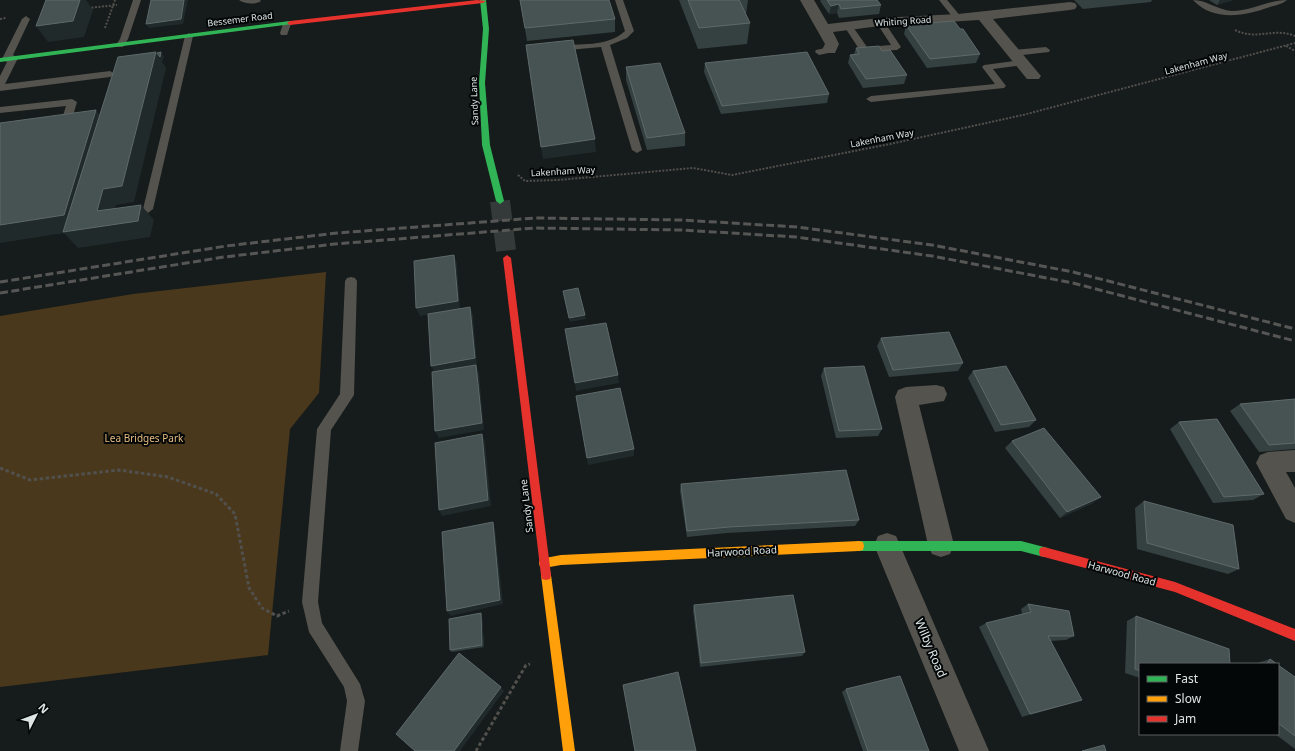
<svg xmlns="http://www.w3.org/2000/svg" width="1295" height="751" font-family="'Noto Sans',sans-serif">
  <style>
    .green { fill: #4a381c }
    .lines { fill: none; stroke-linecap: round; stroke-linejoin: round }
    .secondary-tunnel { stroke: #343939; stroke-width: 20; stroke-dasharray: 20 10; stroke-linecap: butt }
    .path-far1 { stroke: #51504d; stroke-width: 2; stroke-dasharray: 2 1.5; stroke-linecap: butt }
    .path { stroke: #51504d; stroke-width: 3; stroke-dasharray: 3.5 2.5; stroke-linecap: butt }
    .lane { fill: #54534e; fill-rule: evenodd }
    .street { fill: #54534e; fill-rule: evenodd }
    .fast { fill: #30b455; fill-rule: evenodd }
    .slow { fill: #ff9f0a; fill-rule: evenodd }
    .jam { fill: #e5322d; fill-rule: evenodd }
    .rail { stroke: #565655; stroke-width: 3; stroke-dasharray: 8 3.5; stroke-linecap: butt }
    .wall { fill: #354040 }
    .shaded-wall { fill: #212a2a }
    .building { fill: #475252; stroke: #5e6969 }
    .labels { text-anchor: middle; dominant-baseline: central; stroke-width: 4; stroke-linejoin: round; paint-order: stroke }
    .far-street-label { font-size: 9px; fill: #dde4e4; stroke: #040707 }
    .park-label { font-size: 10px; fill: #e9bc7f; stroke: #040707 }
    .street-label { font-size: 10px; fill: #dde4e4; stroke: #040707 }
    .near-street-label { font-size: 12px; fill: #dde4e4; stroke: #040707 }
  </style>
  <rect width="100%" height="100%" fill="#161b1b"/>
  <polygon class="green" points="326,272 319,393 290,429 268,655 0,687 0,316 133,294"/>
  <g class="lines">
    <polyline class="secondary-tunnel" points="500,201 507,258"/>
    <g class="path-far1">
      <polyline points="88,8 117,5"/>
      <polyline points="0,19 6,18"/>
      <polyline points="105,28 115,0"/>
      <path d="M 1235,30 C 1257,41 1274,27 1295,36"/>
      <polyline points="1286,46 1295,51"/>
      <polyline points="518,175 525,181 558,180 693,168 732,175 890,144 1023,115 1295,43"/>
    </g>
    <g class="path">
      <polyline points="0,468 30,480 119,470 168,477 216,494 235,514 249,588 262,608 277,616 289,611"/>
      <polyline points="476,751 526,665 530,664"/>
    </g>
    <g class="lane">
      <polygon points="133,0 141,0 128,39 123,47 117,47 116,45 120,39"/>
      <path d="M 239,0 L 260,0 L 261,1 C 256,5 244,4 239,0 Z"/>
      <path d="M 615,0 L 623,0 L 634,31 L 627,38 L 610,45 L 642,150 L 637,153 L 632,150 L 601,47 L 557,51 L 553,48 L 557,45 C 579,44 608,47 625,31 Z"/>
      <polygon points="939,0 947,0 962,18 961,20 955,20"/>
      <path d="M 1193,0 C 1207,0 1217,10 1232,11 C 1251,11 1268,0 1287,0 C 1283,4 1276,5 1270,7 C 1245,16 1213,22 1193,0 Z"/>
      <polygon points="26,16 30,19 13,55 18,58 5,84 110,71 115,74 110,77 0,91 0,76 7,62 2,59 22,19"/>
      <polygon points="880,19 883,20 901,47 897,50 861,52 844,26 845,24 851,24 867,47 891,45 876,22"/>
      <polygon points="287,21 291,24 287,35 281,35 280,33 283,24"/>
      <polygon points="189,33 193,36 153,209 148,213 143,209 185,36"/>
      <polygon points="830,47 833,48 833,52 819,55 815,52 816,50"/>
      <polygon points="1046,47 1050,50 1049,52 1013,56 1009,53 1013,50"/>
      <polygon points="1021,60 1024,61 1024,65 993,69 1006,86 1004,88 871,102 866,99 871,96 995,84 982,67 984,65"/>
      <polygon points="72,99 77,102 71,122 66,125 61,122 66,106 0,113 0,107"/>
      <polygon points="351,277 355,278 357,281 354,395 331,430 318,602 322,623 360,684 365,701 358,751 340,751 347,701 344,687 309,632 302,602 317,429 340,394 345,281 347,278"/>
    </g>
    <g class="street">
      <polygon points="800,0 814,0 828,24 880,18 958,14 1070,2 1075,3 1077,6 1075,9 1070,10 993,19 1041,76 1039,79 1027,79 979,20 880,26 833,32 839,44 835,53 825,53 822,50 825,44"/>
      <polygon points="936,385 944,387 947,394 944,401 919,405 954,545 950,554 941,557 932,554 928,545 895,397 898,390 906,387"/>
      <polygon points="1295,450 1295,472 1286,472 1295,488 1295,523 1286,519 1256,463 1260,455 1268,452"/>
      <polygon points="887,533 896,536 989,751 959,751 874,545 878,536"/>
    </g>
    <g class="fast">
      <polygon points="480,0 486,0 489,29 485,83 490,145 504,201 500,204 496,201 482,145 479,83 483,29"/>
      <polygon points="290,21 293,23 292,24 0,62 0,58"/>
      <polygon points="859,541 1021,541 1048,548 1049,552 1048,556 1044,557 1021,551 859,551 855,550 854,546 855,542"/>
    </g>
    <g class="slow">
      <polygon points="859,541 863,542 864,546 863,550 859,551 561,565 544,568 540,567 539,563 540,559 561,555"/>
      <polygon points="546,570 550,571 551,575 575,751 563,751 541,575 542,571"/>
    </g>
    <g class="jam">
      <polygon points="477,0 486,1 483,3 290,25 287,23 290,21"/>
      <polygon points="507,255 511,258 551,575 550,579 546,580 542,579 541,575 503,258"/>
      <polygon points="1044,547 1175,582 1295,629 1295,641 1175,592 1044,557 1040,556 1039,552 1040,548"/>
    </g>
    <g class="rail">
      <polyline points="0,282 226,246 337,233 536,218 682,220 797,227 932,245 1073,272 1295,329"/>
      <polyline points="0,293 224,257 335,244 535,228 682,230 796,237 932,256 1073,283 1295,341"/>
    </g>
  </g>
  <g class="wall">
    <polygon points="520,0 615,19 615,32 527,41"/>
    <polygon points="679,0 748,0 746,15 750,23 747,44 698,49"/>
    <polygon points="821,0 877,0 881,5 879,14 839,18 837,13 829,14 820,1"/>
    <polygon points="1074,0 1152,0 1151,2 1083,9"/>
    <polygon points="1209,0 1233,0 1217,5"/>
    <polygon points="906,25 980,54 976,63 927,68 904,34"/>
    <polygon points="856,48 882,51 907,75 904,84 863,88 848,63 850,55 854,54"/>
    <polygon points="705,63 829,94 827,103 721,114 704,72"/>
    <polygon points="626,67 685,133 685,146 647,150 626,80"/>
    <polygon points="881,338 963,363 958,371 889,377 877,346"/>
    <polygon points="824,368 882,429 878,436 836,438 821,376"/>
    <polygon points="973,371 1036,420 1029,427 995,432 968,378"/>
    <polygon points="1295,399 1295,449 1259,452 1230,411 1240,404"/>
    <polygon points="1179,422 1264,494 1253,500 1213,503 1170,429"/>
    <polygon points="1012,441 1093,503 1060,518 1005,448"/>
    <polygon points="681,484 859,520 855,526 727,533 687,537 680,491"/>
    <polygon points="1144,501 1239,569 1228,574 1137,549 1135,508"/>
    <polygon points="1028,604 1074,636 1066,640 1050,641 1082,700 1073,703 1022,717 979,627 986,623 1022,614 1021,609"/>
    <polygon points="694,605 805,652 802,656 700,667 693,610"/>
    <polygon points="481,613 482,616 484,647 452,652 450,650"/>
    <polygon points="1136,616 1140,664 1140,678 1125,673 1127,621"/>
    <polygon points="1270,659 1277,664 1256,664 1257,663"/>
    <polygon points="1278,665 1295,677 1295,749 1275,734 1278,734"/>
    <polygon points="846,689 929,751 863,751 842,692"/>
  </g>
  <g class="shaded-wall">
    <polygon points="80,0 86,0 93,10 84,37 48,42 36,26"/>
    <polygon points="184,0 188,0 183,24 149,28 146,24"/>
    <polygon points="1220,0 1233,0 1217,5"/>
    <polygon points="839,4 837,13 829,14 831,6"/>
    <polygon points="156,52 160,57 161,52 164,57 162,62 166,68 134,202 116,205 111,225 141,205 154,220 150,237 78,248 64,233 0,243 0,225 96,110 108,126 97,211 103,189"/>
    <polygon points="595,139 596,152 543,159 541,147"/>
    <polygon points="454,255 457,264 460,309 420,316 416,308"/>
    <polygon points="470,307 473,315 477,366 476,366 479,373 484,430 439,438 435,431 435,373 431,366"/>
    <polygon points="585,315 586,319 570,322 569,318"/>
    <polygon points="618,375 619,383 576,391 575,383"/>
    <polygon points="482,434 485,442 491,506 442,516 439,510"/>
    <polygon points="634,449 634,456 588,465 587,458"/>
    <polygon points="1101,497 1093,503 1060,518 1067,512"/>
    <polygon points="493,522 495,528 503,604 451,616 447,611"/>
    <polygon points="481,613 482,616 484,647 482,645"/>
    <polygon points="501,687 504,691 460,751 454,751"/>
    <polygon points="1082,700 1073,703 1022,717 1030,714"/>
  </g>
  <g class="building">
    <polygon points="46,0 80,0 73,21 36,26"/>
    <polygon points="151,0 184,0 181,19 146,24"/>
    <polygon points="520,0 609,0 615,19 525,28"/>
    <polygon points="688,0 739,0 750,23 699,28"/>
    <polygon points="827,0 877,0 881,5 841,9 839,4 831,6"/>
    <polygon points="954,21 960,29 963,29 980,54 930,59 906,25"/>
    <polygon points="573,40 595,139 541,147 526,45"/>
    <polygon points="879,46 882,51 890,50 907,75 866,79 850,55 859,54 856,48"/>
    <polygon points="156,52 122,186 103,189 97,211 141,205 138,221 63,232 118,57"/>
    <polygon points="161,52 160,57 157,53"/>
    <polygon points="807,52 829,94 722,106 705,63"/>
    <polygon points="660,63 685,133 647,138 626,67"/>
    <polygon points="96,110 64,215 0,225 0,123"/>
    <polygon points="454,255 458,301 416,308 414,261"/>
    <polygon points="578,288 585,315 569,318 563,291"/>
    <polygon points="470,307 475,358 431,366 428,314"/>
    <polygon points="606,323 618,375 575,383 565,329"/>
    <polygon points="949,332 963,363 893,370 881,338"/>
    <polygon points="476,365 482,423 435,431 432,372"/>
    <polygon points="864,366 882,429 839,431 824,368"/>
    <polygon points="1006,366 1036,420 1001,425 973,371"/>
    <polygon points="620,388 634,449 587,458 576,396"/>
    <polygon points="1295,399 1295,443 1269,445 1240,404"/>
    <polygon points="1217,419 1264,494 1224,497 1179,422"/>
    <polygon points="1044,428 1101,497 1067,512 1012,441"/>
    <polygon points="482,434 488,500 439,510 435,443"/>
    <polygon points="846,470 859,520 729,527 687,531 681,484"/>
    <polygon points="1144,501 1233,525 1239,569 1147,543"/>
    <polygon points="493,522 500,600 447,611 442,532"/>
    <polygon points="793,595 805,652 701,663 694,605"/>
    <polygon points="1028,604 1069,611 1074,636 1048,636 1082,700 1030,714 986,623 1031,612"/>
    <polygon points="481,613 482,645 450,650 449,619"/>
    <polygon points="1136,616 1229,649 1230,664 1140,664 1140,671 1135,669"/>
    <polygon points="459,653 501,687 454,751 415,751 396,734"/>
    <polygon points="1270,659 1277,664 1267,664"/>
    <polygon points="1278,665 1295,677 1295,736 1278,723"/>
    <polygon points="678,672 696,751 635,751 623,685"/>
    <polygon points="900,676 929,751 868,751 846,689"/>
    <polygon points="1104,745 1106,751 1082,751"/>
  </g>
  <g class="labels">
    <g class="far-street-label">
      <text transform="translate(240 19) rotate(-7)">Bessemer Road</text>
      <text transform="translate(903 21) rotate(-4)">Whiting Road</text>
      <text transform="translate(1196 63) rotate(-15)">Lakenham Way</text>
      <text transform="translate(474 101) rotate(-92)">Sandy Lane</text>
      <text transform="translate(882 138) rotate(-11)">Lakenham Way</text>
      <text transform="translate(563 171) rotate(-3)">Lakenham Way</text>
    </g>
    <g class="park-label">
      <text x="144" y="438">Lea Bridges Park</text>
    </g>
    <g class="street-label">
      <text transform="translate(526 506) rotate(-97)">Sandy Lane</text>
      <text transform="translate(742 551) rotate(-3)">Harwood Road</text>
      <text transform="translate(1122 573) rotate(15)">Harwood Road</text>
    </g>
    <g class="near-street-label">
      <text transform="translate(931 648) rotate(67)">Wilby Road</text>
    </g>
  </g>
  <rect x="1139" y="663" width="140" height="72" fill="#040707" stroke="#5b5f5f"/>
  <rect x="1147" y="676" width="20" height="6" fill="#30b455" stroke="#5b5f5f"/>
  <text x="1175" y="683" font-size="12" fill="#dde4e4">Fast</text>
  <rect x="1147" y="696" width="20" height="6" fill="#ff9f0a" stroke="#5b5f5f"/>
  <text x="1175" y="703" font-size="12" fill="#dde4e4">Slow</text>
  <rect x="1147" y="716" width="20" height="6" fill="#e5322d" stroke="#5b5f5f"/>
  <text x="1175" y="723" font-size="12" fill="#dde4e4">Jam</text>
  <g transform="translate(36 715) rotate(48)" stroke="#040707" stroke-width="3" paint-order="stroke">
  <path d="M0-3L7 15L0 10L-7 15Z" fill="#dde4e4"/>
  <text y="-6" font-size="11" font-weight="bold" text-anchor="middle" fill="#dde4e4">N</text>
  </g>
</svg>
